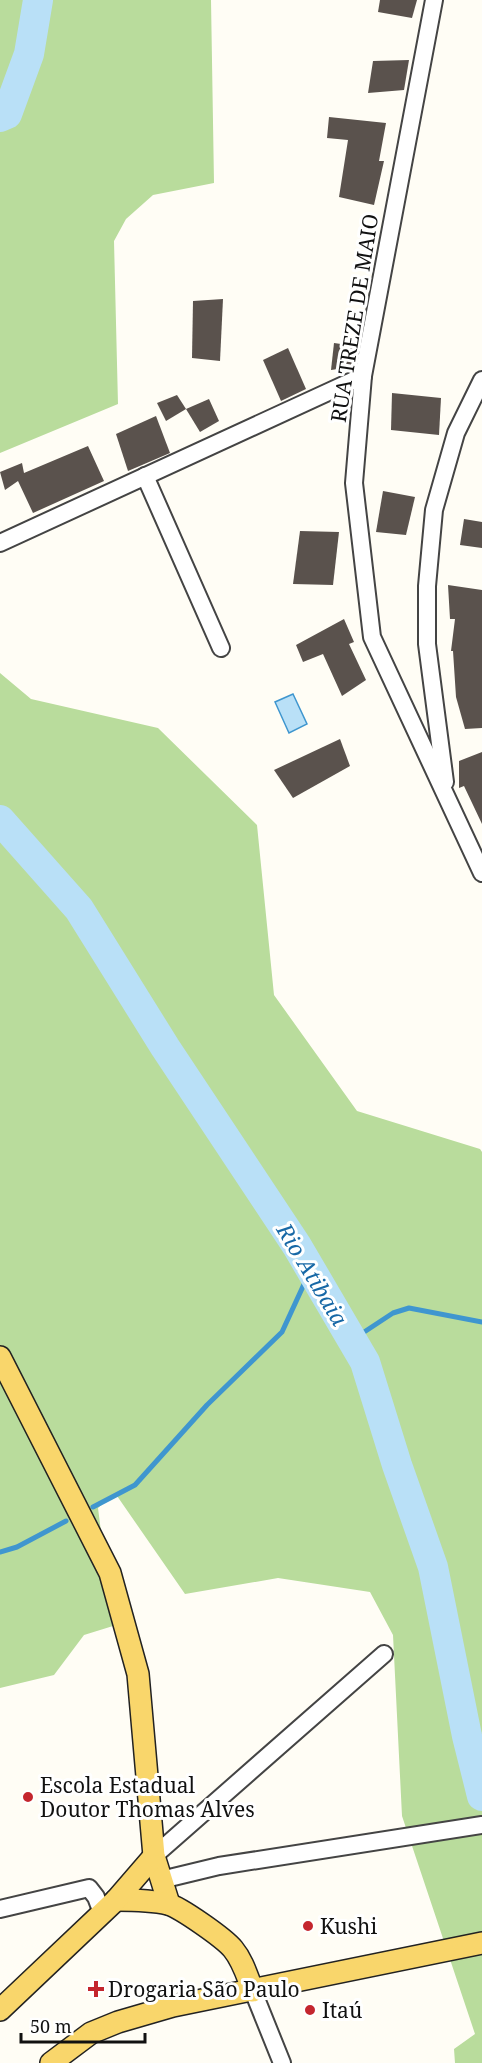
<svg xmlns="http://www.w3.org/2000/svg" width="482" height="2063" font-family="'Noto Serif',serif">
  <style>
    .forest { fill: #b9dc9c }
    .water { fill: #b9e0f7; stroke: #3f96cf; stroke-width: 1.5 }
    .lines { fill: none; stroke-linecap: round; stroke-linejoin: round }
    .stream { stroke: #3f96cf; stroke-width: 5 }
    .river { stroke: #b9e0f7; stroke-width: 30 }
    .building { fill: #5a524d }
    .minor-casing { stroke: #444; stroke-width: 20 }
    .major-casing { stroke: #222; stroke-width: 24 }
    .minor { stroke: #fff; stroke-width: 16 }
    .major { stroke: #f9d66b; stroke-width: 21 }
    .poi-dot { fill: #c4262e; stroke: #fff; stroke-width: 2 }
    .labels { text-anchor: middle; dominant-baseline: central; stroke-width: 6; stroke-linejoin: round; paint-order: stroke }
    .street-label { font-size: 21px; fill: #111; stroke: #fff }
    .poi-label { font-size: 21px; fill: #111; stroke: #fff; text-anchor: start }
    .water-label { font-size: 22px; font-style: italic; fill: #1768a6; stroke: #fff }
  </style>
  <rect width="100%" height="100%" fill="#fffdf5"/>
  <g class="forest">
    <polygon points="0,0 211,0 214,183 153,195 126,219 114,241 118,404 0,453"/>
    <polygon points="0,673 31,699 158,728 257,825 274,995 357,1111 480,1149 482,1152 482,2063 455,2063 454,2049 475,2034 402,1816 393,1635 370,1592 278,1578 185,1594 115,1493 98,1508 113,1626 84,1635 54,1675 0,1688"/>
  </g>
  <polygon class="water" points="293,694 307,724 289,733 275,702"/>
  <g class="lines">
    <g class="stream">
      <polyline points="352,1340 393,1313 409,1308 482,1322"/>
      <polyline points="93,1507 135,1485 207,1405 282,1332 311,1269"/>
      <polyline points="0,1552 17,1547 66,1521"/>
    </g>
    <g class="river">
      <polyline points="0,117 7,114 29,54 38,0"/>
      <polyline points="0,820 79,909 165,1047 297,1246 365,1362 397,1465 433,1567 467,1736 482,1796"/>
    </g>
  </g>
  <g class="building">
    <polygon points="380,0 417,0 412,18 378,12"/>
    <polygon points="409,60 404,90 368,93 373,61"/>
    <polygon points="329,117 386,123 379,161 384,161 374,205 339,197 348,140 327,138"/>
    <polygon points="223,299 220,361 192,358 193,301"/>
    <polygon points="334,343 355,346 352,367 331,370"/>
    <polygon points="288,348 306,389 281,401 263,360"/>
    <polygon points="392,393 441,398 439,435 391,430"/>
    <polygon points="177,395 186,409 166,421 157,403"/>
    <polygon points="209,399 219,421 200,432 186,409"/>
    <polygon points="156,416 170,453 128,471 116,434"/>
    <polygon points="88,446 104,481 33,513 18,481 5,490 0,472 22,463 24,473"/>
    <polygon points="383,491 415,497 406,535 376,532"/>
    <polygon points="464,519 482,522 482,548 460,545"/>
    <polygon points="300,531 339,532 333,585 293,584"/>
    <polygon points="448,585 482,590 482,728 465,729 456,697 453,651 451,651 455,619 450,619"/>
    <polygon points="344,619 354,642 349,644 366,680 342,696 323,654 303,662 296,645"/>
    <polygon points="340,739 350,766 293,798 274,770"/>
    <polygon points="482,752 482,824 464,786 459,788 459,761"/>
  </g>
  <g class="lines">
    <g class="minor-casing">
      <g id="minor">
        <polyline points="434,0 363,376 354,483 372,637 482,873"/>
        <polyline points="145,476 221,648"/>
        <polyline points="0,543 363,376"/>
        <polyline points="445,782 427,644 427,586 434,510 456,433 482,380"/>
        <polyline points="154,1856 384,1654"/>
        <polyline points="161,1880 219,1866 482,1825"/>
        <polyline points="0,1909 89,1888 96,1897 102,1913"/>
        <polyline points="253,1991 282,2063"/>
      </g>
    </g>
    <g class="major-casing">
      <g id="major">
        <polyline points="0,1357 110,1573 138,1674 154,1856 169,1904"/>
        <path d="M 116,1900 C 133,1900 151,1900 168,1904 C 181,1908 224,1938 233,1949 C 243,1961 247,1976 253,1991"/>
        <polyline points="0,2010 116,1900 154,1856"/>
        <polyline points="51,2063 91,2033 118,2022 173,2006 482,1943"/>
      </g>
    </g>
    <use href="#minor" class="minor"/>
    <use href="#major" class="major"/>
  </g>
  <g class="poi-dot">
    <circle cx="28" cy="1797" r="6"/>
    <circle cx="308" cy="1926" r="6"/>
    <path d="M93 1980h6v6h6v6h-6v6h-6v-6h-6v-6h6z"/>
    <circle cx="310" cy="2010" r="6"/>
  </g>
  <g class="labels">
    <g class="street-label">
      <text transform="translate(354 318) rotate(-81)">RUA TREZE DE MAIO</text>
    </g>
    <g class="poi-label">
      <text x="40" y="1785">Escola Estadual<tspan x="40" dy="24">Doutor Thomas Alves</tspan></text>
      <text x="320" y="1926">Kushi</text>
      <text x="108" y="1989">Drogaria São Paulo</text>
      <text x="322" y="2010">Itaú</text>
    </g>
    <g class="water-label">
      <text transform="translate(313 1274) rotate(59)">Rio Atibaia</text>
    </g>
  </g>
  <path d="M21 2033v9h124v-9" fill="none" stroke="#111111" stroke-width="3"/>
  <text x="30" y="2033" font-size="18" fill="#111111" stroke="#ffffff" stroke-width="4.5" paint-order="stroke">50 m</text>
</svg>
